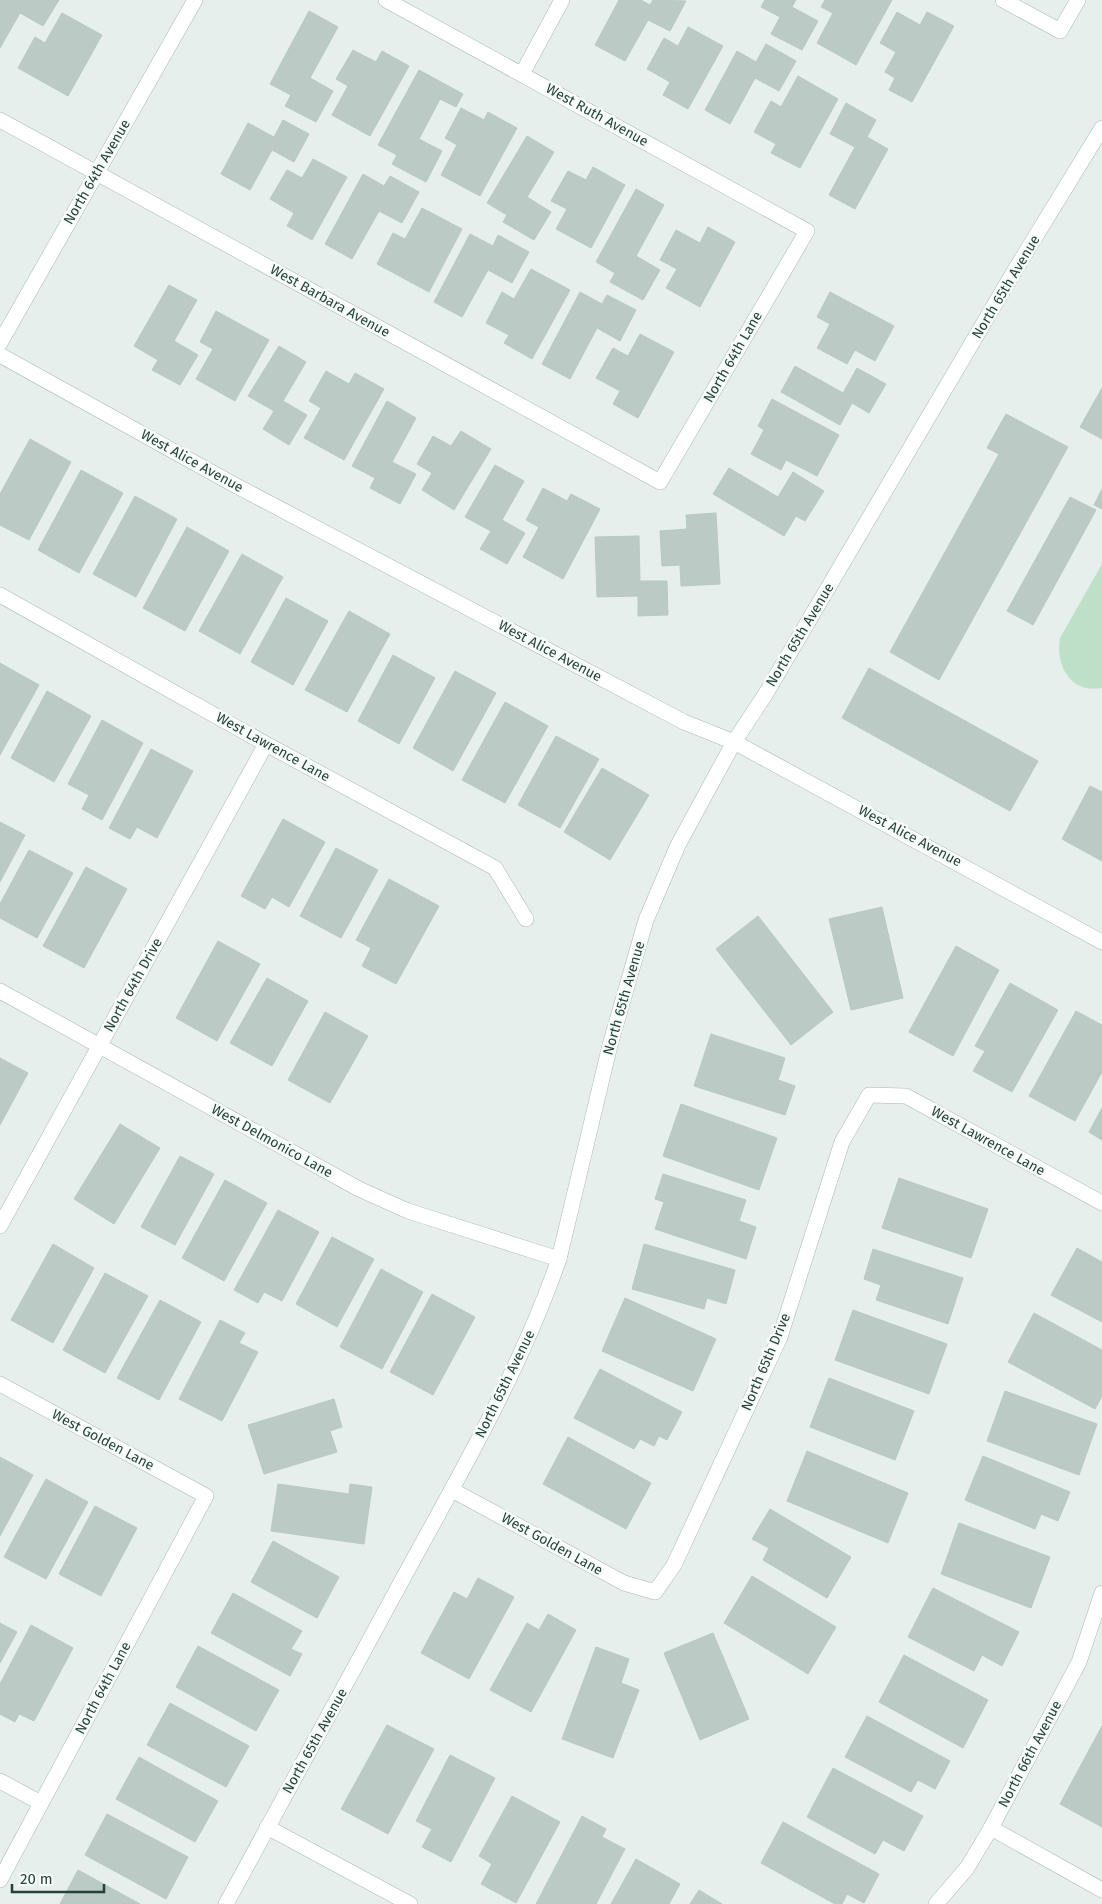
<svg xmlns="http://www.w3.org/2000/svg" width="1102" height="1904" font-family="'Fira Sans',sans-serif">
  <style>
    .green { fill: #bfe0c8 }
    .building { fill: #bbcac4; stroke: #b8c9c2 }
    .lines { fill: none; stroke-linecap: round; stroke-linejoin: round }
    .street-casing { stroke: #a8b8b2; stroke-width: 16 }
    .street { stroke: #fff; stroke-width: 15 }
    .labels { text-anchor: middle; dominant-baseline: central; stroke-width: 5; stroke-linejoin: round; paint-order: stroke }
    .street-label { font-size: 14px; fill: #24423a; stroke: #f7fbf9 }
  </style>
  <rect width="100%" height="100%" fill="#e6efeb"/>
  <path class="green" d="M 1102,564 L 1102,688 C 1071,694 1055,666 1060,638 Z"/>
  <g class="building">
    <polygon points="0,0 59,0 43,26 20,13 0,48"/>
    <polygon points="619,0 641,0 650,5 653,0 686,1 670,31 648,20 625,61 595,45"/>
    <polygon points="765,0 796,0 792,7 818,21 802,50 771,34 780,17 761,7"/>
    <polygon points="825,0 892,0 856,65 817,43 833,13 821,7"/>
    <polygon points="309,11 338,27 310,78 333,91 316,122 285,106 291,95 270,84"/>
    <polygon points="897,12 920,25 927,12 954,26 912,102 889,90 895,78 885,72 896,52 880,43"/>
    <polygon points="62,13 102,35 68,96 18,68 35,37 45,43"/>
    <polygon points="688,27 723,46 688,109 663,95 670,82 647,69 664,38 678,46"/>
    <polygon points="766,44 796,61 779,91 755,78 730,124 705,110 737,51 756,62"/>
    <polygon points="353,50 376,62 382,51 409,66 370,136 332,115 348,86 336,79"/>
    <polygon points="419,70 463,94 456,107 440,99 419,139 442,151 426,182 392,164 397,155 378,145"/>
    <polygon points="798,76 838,99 800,168 771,153 776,144 754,132 771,101 781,107"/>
    <polygon points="846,103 876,120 867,137 888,149 855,209 829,195 855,147 830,134"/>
    <polygon points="461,108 484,120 488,112 517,128 480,196 441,175 457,145 445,138"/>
    <polygon points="283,120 309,134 294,162 272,150 250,190 221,174 248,123 274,137"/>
    <polygon points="527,136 554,152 527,197 551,212 534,240 503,222 507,215 487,203"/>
    <polygon points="313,159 347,177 312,240 287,226 294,213 270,199 287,170 302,178"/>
    <polygon points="593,167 625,185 591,248 556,229 567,209 551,201 568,171 586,180"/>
    <polygon points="363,174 384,186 390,176 419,192 402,223 379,211 352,259 325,244"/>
    <polygon points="636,189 664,205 636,256 660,270 643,300 610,282 615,273 596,262"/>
    <polygon points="422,208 462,229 429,292 377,264 393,233 405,239"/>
    <polygon points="708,227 735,242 700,307 666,288 677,269 660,260 676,230 700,243"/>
    <polygon points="470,234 493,246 498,235 529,252 512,283 488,270 462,317 434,302"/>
    <polygon points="531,269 570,290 532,359 504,343 509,335 486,323 502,292 514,299"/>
    <polygon points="169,285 197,300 174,341 198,355 180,385 152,370 158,360 134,346"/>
    <polygon points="580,292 602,304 607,295 636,310 620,341 597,328 570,379 542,364"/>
    <polygon points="830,292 894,326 875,361 855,350 847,364 817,348 830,324 817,317"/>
    <polygon points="216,311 269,340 235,401 196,379 213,349 200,342"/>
    <polygon points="640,334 674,352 638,418 613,404 620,391 596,378 613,348 628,356"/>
    <polygon points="279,346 306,362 283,401 307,415 289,445 263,429 274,411 248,396"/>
    <polygon points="795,366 843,393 857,368 886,384 869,413 852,403 840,425 781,392"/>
    <polygon points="326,371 349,384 355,373 384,389 344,460 304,438 321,408 309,401"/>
    <polygon points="1102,388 1102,439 1080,427"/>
    <polygon points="772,399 839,435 817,476 786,460 781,470 751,454 764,430 758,426"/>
    <polygon points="387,401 416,418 392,462 416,474 400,504 370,488 375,478 352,466"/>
    <polygon points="1006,414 1068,447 939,680 890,652 999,454 987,448"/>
    <polygon points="461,431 491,449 454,510 422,490 432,473 417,464 433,436 451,446"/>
    <polygon points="30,439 71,462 29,540 0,525 0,494"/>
    <polygon points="495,465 524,481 502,520 525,533 507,564 480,549 491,531 465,517"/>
    <polygon points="729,468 778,497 793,472 824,491 805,521 796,516 784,536 713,494"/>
    <polygon points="81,470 123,493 79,573 38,550"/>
    <polygon points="543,488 567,501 571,494 600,509 563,579 523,557 539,527 526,520"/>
    <polygon points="1102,489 1102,509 1094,505"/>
    <polygon points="135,496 177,519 136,597 93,574"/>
    <polygon points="1070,497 1096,510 1033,625 1007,611"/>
    <polygon points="716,513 720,584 681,586 680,565 662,566 660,531 687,529 686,515"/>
    <polygon points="187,527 229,551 185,631 143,608"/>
    <polygon points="639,536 640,581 667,581 668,615 638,616 638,596 597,597 595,537"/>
    <polygon points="242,554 283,577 240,654 199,631"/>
    <polygon points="286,598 328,621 293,685 251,662"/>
    <polygon points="349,611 390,634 347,712 305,690"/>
    <polygon points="393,655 435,678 399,744 358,721"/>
    <polygon points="0,663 39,685 0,755"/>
    <polygon points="869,668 1038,761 1010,811 842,718"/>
    <polygon points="455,671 496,693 453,771 413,748"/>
    <polygon points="47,691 91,716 54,782 11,758"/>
    <polygon points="505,702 548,726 505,803 462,780"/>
    <polygon points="102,720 143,743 102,820 82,809 89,795 68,784"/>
    <polygon points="556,736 599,759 560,828 518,805"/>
    <polygon points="151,749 193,771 157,838 137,827 130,839 109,828"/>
    <polygon points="602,768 649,795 610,860 564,832"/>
    <polygon points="1090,786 1102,792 1102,861 1062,839"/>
    <polygon points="283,819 325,842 289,907 272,897 265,909 241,896"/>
    <polygon points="0,822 25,835 0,882"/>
    <polygon points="336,848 378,870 341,938 300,916"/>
    <polygon points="29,850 73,873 37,938 0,918 0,904"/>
    <polygon points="86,867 127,889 84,968 43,946"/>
    <polygon points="389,879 439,906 396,984 362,966 371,948 356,940"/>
    <polygon points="882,907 903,998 851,1010 829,919"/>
    <polygon points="758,916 833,1012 791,1045 716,949"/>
    <polygon points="218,941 260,964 217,1041 176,1018"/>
    <polygon points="956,946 999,970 953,1056 909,1032"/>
    <polygon points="267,978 308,1001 272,1066 230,1043"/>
    <polygon points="1010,983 1058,1010 1012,1092 973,1071 985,1051 975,1046"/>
    <polygon points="1076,1011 1102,1025 1102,1072 1075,1121 1029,1096"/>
    <polygon points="325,1012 368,1036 330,1103 288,1080"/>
    <polygon points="711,1034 785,1058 778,1080 795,1086 785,1115 694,1086"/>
    <polygon points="0,1058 28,1073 0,1125"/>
    <polygon points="681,1104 777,1138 759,1190 663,1156"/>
    <polygon points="1102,1108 1102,1140 1089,1132"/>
    <polygon points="120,1124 160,1148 114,1224 74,1199"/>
    <polygon points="180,1156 214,1174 175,1245 141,1227"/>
    <polygon points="663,1174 746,1200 739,1221 756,1227 746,1259 655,1229 664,1202 655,1199"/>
    <polygon points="899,1178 988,1209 971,1258 882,1228"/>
    <polygon points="225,1180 267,1203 224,1281 182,1258"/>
    <polygon points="278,1210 319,1232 282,1301 264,1292 258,1303 234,1290"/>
    <polygon points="332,1237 374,1259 337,1327 296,1304"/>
    <polygon points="53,1244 94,1268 53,1343 11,1320"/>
    <polygon points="644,1244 735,1270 726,1304 707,1298 704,1309 632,1289"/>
    <polygon points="1077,1248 1102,1262 1102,1322 1051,1295"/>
    <polygon points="873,1249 963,1278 948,1324 876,1300 881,1285 864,1279"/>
    <polygon points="381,1269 423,1292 382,1369 340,1347"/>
    <polygon points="105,1273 148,1296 105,1373 63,1350"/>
    <polygon points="432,1294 475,1317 433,1395 390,1372"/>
    <polygon points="625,1298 716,1339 693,1391 602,1351"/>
    <polygon points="160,1300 201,1322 159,1400 117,1378"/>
    <polygon points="853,1310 947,1344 929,1394 835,1360"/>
    <polygon points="1034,1313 1102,1350 1102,1396 1095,1409 1008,1362"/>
    <polygon points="220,1320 245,1333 239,1343 258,1352 222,1421 179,1399"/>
    <polygon points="600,1369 682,1412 667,1440 659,1436 654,1446 640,1439 634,1449 574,1418"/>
    <polygon points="829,1378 914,1411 895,1460 810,1427"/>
    <polygon points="1005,1391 1097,1424 1079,1475 987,1441"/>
    <polygon points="334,1399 342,1427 330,1431 337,1452 264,1474 248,1425"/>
    <polygon points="568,1437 651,1483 626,1529 543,1484"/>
    <polygon points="807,1451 908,1493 888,1543 787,1501"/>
    <polygon points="983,1456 1070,1492 1058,1521 1041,1514 1035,1529 965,1500"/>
    <polygon points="0,1457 33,1475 0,1536"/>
    <polygon points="46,1479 88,1502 46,1579 4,1557"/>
    <polygon points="278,1484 349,1494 350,1484 372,1487 364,1544 271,1531"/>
    <polygon points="95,1506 137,1528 101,1596 59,1574"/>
    <polygon points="770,1509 851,1557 827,1598 763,1560 769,1548 752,1539"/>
    <polygon points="959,1523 1050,1557 1031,1608 941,1574"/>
    <polygon points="273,1541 339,1577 317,1618 251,1582"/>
    <polygon points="752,1576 836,1627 808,1674 724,1623"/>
    <polygon points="478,1578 514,1597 469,1679 421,1653 454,1592 467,1599"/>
    <polygon points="933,1588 1019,1632 1002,1666 982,1655 974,1671 908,1637"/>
    <polygon points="233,1593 302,1631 291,1649 302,1654 290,1676 211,1633"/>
    <polygon points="548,1614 576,1630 531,1712 490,1690 527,1623 539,1630"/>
    <polygon points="0,1623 17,1632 0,1663"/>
    <polygon points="31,1625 73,1648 34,1721 19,1714 15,1722 0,1714 0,1684"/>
    <polygon points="713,1633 749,1719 700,1740 664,1653"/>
    <polygon points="198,1646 279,1690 256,1731 176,1687"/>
    <polygon points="596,1647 629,1659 621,1683 639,1690 613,1758 562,1739"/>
    <polygon points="904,1655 988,1700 963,1748 879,1702"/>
    <polygon points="170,1703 249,1746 226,1787 147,1745"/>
    <polygon points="867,1716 950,1761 935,1789 918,1780 911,1792 845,1757"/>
    <polygon points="387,1725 434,1749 388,1834 341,1809"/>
    <polygon points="1102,1726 1102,1827 1060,1804"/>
    <polygon points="450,1755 495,1778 451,1862 422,1847 432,1829 416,1821"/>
    <polygon points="139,1757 218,1801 195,1842 116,1799"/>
    <polygon points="833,1768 923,1816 904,1851 883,1840 875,1854 807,1817"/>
    <polygon points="512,1796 560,1822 516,1903 481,1884 492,1864 479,1856"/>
    <polygon points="107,1814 188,1857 166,1899 85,1855"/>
    <polygon points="582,1816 606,1829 602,1837 625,1849 596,1904 536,1904"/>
    <polygon points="783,1822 879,1874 864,1903 847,1894 842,1904 835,1904 761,1863"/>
    <polygon points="636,1859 680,1884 669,1904 611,1904"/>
    <polygon points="78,1870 140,1904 60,1904"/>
    <polygon points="699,1890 722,1904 690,1904"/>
  </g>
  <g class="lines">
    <g class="street-casing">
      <g id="street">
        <polyline points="1003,0 1060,31 1078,0"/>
        <polyline points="522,74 562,0"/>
        <polyline points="0,120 660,482 807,231 386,0"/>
        <polyline points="0,343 195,0"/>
        <polyline points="0,355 231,483 684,722 734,742 1102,942"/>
        <polyline points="0,595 266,744 495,868 526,919"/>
        <polyline points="0,991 359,1189 408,1211 559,1259"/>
        <polyline points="0,1226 266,744"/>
        <polyline points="0,1384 206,1496 0,1880"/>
        <polyline points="452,1490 624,1583 655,1592 674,1565 780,1337 842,1142 869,1095 906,1096 1102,1203"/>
        <polyline points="0,1781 41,1803"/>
        <polyline points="267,1827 410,1904"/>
        <polyline points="991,1828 1102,1890"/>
        <path d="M 226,1904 C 288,1790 350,1676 412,1562 C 466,1464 522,1365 559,1259 L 610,1045 L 646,920 L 678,845 L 734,742 L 765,695 L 1012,275 L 1102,128"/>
        <polyline points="936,1904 967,1868 991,1828 1079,1662 1102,1593"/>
      </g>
    </g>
    <use href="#street" class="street"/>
  </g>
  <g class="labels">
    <g class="street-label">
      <text transform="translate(597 115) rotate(29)">West Ruth Avenue</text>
      <text transform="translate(97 172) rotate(-60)">North 64th Avenue</text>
      <text transform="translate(1006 287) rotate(-59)">North 65th Avenue</text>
      <text transform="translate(330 301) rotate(29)">West Barbara Avenue</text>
      <text transform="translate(733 357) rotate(-60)">North 64th Lane</text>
      <text transform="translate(192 461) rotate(29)">West Alice Avenue</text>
      <text transform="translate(800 635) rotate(-59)">North 65th Avenue</text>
      <text transform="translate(550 651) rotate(28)">West Alice Avenue</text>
      <text transform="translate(273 747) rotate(29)">West Lawrence Lane</text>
      <text transform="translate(910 836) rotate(28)">West Alice Avenue</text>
      <text transform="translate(133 985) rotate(-61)">North 64th Drive</text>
      <text transform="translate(624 998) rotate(-74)">North 65th Avenue</text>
      <text transform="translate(272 1141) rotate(29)">West Delmonico Lane</text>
      <text transform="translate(988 1141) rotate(29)">West Lawrence Lane</text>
      <text transform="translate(766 1362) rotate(-67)">North 65th Drive</text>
      <text transform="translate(505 1384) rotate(-64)">North 65th Avenue</text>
      <text transform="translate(103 1440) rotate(28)">West Golden Lane</text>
      <text transform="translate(552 1544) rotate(29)">West Golden Lane</text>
      <text transform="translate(103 1688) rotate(-62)">North 64th Lane</text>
      <text transform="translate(315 1741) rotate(-61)">North 65th Avenue</text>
      <text transform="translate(1030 1754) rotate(-62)">North 66th Avenue</text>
    </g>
  </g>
  <path d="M12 1884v8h92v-8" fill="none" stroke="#24423a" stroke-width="2.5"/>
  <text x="20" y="1884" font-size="15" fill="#24423a" stroke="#f7fbf9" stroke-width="4" paint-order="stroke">20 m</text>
</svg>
